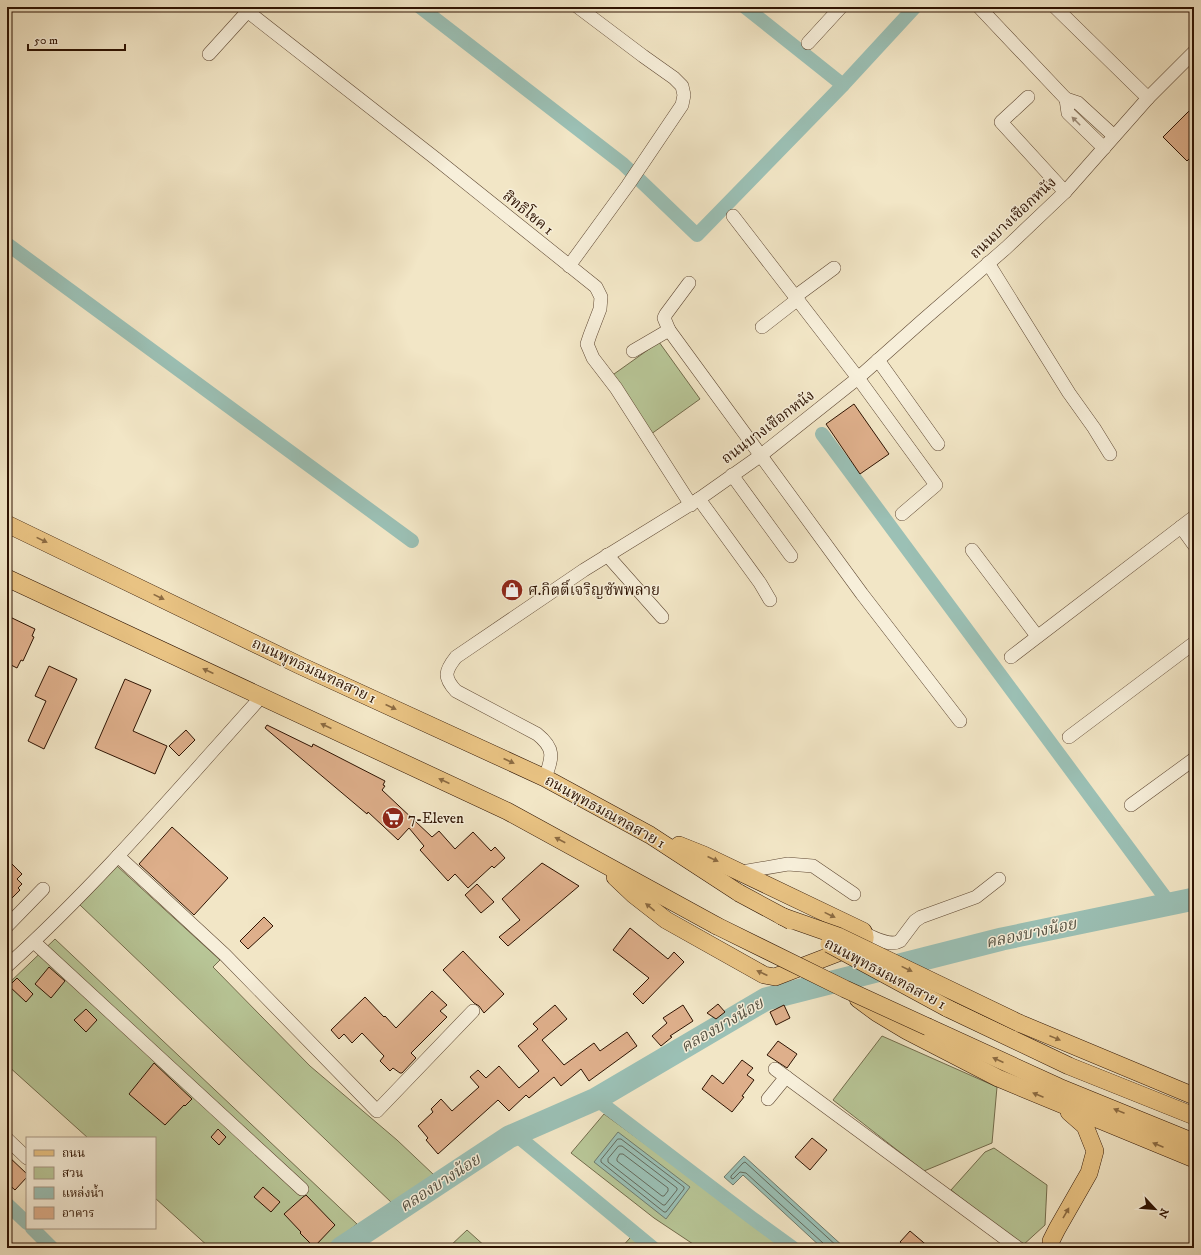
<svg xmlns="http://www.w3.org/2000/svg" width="1201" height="1255" font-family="'IM FELL DW Pica','Noto Serif Thai',serif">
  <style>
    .green { fill: #b8c697; stroke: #736c4c }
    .water { fill: #9bc0b5; stroke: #6f7b6d }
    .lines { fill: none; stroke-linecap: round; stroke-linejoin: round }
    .shore { stroke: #646a5c; stroke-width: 1 }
    .canal { stroke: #9bc0b5; stroke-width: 14 }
    .river { stroke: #9bc0b5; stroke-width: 23 }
    .building { fill: #deaf8b; stroke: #2e1302 }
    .minor-casing { stroke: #5f4833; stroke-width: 14 }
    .major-casing { stroke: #2e1302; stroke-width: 18 }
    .minor { stroke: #f7efda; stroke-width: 13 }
    .major { stroke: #e9c383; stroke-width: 17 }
    .major-bridge-casing { stroke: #2e1302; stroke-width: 18; stroke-linecap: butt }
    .major-bridge { stroke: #e9c383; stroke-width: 17 }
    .oneway { fill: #9d8c79 }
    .oneway2 { fill: #8c6b42 }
    .labels { text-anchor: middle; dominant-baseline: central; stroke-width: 3; stroke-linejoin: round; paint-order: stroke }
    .street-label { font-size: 15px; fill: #2e1302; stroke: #f7efda }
    .poi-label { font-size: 15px; fill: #2e1302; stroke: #f7efda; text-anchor: start }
    .water-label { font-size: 16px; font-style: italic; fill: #545041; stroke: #f7efda }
  </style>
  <rect width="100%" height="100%" fill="#f2e6c6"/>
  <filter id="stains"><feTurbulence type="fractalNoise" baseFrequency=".005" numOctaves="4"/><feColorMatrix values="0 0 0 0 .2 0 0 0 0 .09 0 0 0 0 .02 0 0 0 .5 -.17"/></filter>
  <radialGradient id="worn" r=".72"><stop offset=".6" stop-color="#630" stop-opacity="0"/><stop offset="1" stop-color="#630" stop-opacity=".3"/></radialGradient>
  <g class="green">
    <polygon points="659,342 700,399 647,437 607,379"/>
    <polygon points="117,866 220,960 213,967 310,1066 397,1140 434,1175 393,1204 80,905"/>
    <polygon points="55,939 357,1224 326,1248 210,1248 155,1198 155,1138 88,1138 7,1065 7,985"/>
    <polygon points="882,1036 997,1087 992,1143 924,1171 833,1100"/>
    <polygon points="604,1114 737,1211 784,1248 699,1248 654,1218 571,1153"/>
    <polygon points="994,1148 1047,1185 1045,1225 1022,1246 951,1190 985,1152"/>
    <polygon points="638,1229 662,1248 621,1248"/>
    <polygon points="467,1230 487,1248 448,1248"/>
  </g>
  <g class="water">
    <polygon points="618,1132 690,1187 666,1219 594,1162"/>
    <polygon points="744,1156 845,1248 822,1248 743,1175 733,1185 724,1177"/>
  </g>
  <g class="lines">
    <g class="shore">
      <polygon points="618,1139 621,1139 684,1187 684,1189 666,1212 664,1212 601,1162 601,1160"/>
      <polygon points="619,1146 622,1146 677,1188 677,1190 665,1205 663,1205 608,1162 608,1159"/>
      <polygon points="620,1154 623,1154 668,1188 668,1191 664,1196 662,1196 617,1161 617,1159"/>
      <polyline points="825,1248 823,1243 746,1173 740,1172 733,1179 731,1178 731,1176 743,1163 745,1162 839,1248"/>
    </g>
    <g class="canal">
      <polyline points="420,7 623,164 697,235 843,85 915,7"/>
      <polyline points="745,7 843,85"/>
      <polyline points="7,244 412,541"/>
      <polyline points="822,434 1170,904"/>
      <polyline points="596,1099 752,1218 793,1248"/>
      <polyline points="515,1134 653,1248"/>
      <polyline points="7,1204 27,1223"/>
      <polyline points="32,1228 52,1248"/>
    </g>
    <polyline class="river" points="341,1248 509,1137 596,1099 766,999 1002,939 1194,899"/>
  </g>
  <g class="building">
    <polygon points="1194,106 1194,154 1187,161 1163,137"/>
    <polygon points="854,404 889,454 860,474 826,424"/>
    <polygon points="10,617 35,629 32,636 34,637 23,661 21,660 17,668 7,663 7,623"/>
    <polygon points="49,666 77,679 44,749 28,741 46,701 35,696"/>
    <polygon points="125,679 151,690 133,731 167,746 155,774 95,748"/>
    <polygon points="267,725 312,747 313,744 385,781 383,785 385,786 382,790 432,837 439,831 455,849 473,832 491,851 495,847 505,858 494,868 492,866 468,888 455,874 448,881 420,850 424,846 409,828 398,840 368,812 367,814 265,728"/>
    <polygon points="186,730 195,740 179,756 169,746"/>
    <polygon points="172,827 228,878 194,915 139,864"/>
    <polygon points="7,859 22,874 17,879 22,884 18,888 20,890 12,898 10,896 7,899"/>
    <polygon points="542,863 579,886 508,946 499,937 520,920 502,899"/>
    <polygon points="477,884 494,902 481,913 465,895"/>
    <polygon points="264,917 273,926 248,949 240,941"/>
    <polygon points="630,928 668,959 674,952 684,962 643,1004 633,994 649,978 613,950"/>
    <polygon points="463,951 504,994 484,1013 479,1006 474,1003 443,970"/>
    <polygon points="49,967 65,981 51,998 35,984"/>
    <polygon points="17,978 33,994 26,1002 9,986"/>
    <polygon points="432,991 447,1005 440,1011 447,1017 411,1053 416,1058 402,1073 400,1073 393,1068 390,1071 380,1061 384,1056 362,1033 352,1043 344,1034 339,1039 331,1030 365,997 384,1017 385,1016 396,1028"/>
    <polygon points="718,1004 725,1012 716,1019 707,1013"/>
    <polygon points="555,1005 567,1019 542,1040 564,1065 594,1043 600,1051 627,1032 637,1046 589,1081 581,1069 561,1086 554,1077 529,1098 526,1095 509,1111 498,1100 438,1154 426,1140 428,1138 418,1126 433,1112 431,1109 441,1099 452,1111 479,1087 470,1077 478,1070 486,1078 499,1066 519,1088 539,1071 518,1046 538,1029 533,1024"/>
    <polygon points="683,1005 693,1021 670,1036 672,1037 661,1046 652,1036 667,1023 663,1018"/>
    <polygon points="784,1005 790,1018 776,1025 770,1012"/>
    <polygon points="86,1009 97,1020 86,1032 74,1020"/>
    <polygon points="778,1041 797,1054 787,1068 767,1055"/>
    <polygon points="742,1060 753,1068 747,1075 754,1080 742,1096 744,1097 732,1112 702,1089 712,1075 723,1084"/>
    <polygon points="154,1063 192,1099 185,1106 184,1105 165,1125 129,1094"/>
    <polygon points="218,1129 226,1137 219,1145 211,1137"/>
    <polygon points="812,1138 827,1150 810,1170 795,1157"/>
    <polygon points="7,1155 27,1174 27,1177 15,1190 7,1183"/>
    <polygon points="263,1187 280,1202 271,1212 254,1197"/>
    <polygon points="306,1195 335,1225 314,1247 300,1233 301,1232 284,1214 303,1197"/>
    <polygon points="910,1231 930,1248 907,1248 900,1242"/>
  </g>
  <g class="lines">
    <g class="minor-casing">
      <g id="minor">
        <polyline points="242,7 435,158 596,287 601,297 600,309 590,335 587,344 593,358 616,388 691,505"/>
        <polyline points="979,7 1066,99"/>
        <polyline points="1055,7 1148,98"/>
        <polyline points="808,43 841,7"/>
        <polyline points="209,54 248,11"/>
        <polyline points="1028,97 1001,122 1065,192"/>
        <polyline points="1104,148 1068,113 1066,99 1078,103 1114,136"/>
        <polyline points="733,216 858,378 936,485 902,514"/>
        <polyline points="988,263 1069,393 1094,428 1110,454"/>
        <polyline points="569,266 628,185 682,105 684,95 682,86 674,78 643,56 578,7"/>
        <polyline points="796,296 834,268"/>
        <polyline points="762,327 798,299"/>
        <polyline points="669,330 862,594 960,721"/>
        <polyline points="633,351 669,330 664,318 666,314 689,283"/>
        <polyline points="878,360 938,444"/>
        <polyline points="732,475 791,556"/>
        <polyline points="699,499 760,583 770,600"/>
        <polyline points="1181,527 1194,545"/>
        <polyline points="972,550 1037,636"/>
        <polyline points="607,555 662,617"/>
        <polyline points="1011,657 1194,517"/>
        <polyline points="1069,737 1194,643"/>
        <path d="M 545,778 C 552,758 556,749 537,734 L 456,691 C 443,677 445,671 456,657 L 584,570 L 699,499 L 760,456 L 858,378 L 922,321 L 1006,248 L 1065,192 L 1148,98 L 1194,52"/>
        <polyline points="1131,805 1194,759"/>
        <polyline points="118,856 225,955 377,1111 473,1011"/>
        <polyline points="742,872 788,864 813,866 854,894"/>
        <polyline points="7,926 43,889"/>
        <path d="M 865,934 C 875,938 890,947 900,941 L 915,921 L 921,917 L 976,897 L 999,879"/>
        <polyline points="34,942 302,1189"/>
        <path d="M 7,966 C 99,883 179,788 262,696"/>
        <polyline points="775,1069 1018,1248"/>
        <polyline points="768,1099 786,1077"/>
        <polyline points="7,1139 27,1158"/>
      </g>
    </g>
    <g class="major-casing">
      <g id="major">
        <polyline points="7,524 301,666 545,778 650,835 739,893"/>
        <polyline points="7,578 507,811 717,926"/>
        <path d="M 615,877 L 634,895 L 666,920 L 764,975 L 775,977 L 861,944 C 866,940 866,936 863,931 L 704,855 L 679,845"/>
        <polyline points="858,999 877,1013 907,1031 998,1078 1194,1159"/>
        <polyline points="947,1008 1069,1066 1194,1116"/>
        <polyline points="1019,1023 1194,1096"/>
        <polyline points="928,1027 1059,1087 1194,1142"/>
        <polyline points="1051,1248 1051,1241 1057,1229 1089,1173 1095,1151 1085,1126 1069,1112"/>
      </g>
    </g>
    <use href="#minor" class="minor"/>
    <use href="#major" class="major"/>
    <g class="major-bridge-casing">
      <g id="major-bridge">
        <polyline points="739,893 791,921"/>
        <polyline points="781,916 838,936 1019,1023"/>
        <polyline points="717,926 845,989 928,1027"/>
        <polyline points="829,944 947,1008"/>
      </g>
    </g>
    <use href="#major-bridge" class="major-bridge"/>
  </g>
  <defs><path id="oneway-solid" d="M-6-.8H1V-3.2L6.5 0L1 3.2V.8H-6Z"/></defs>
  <use class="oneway" href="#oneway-solid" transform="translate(1076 121) rotate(-135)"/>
  <g class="oneway2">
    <use href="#oneway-solid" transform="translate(42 540) rotate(26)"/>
    <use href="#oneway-solid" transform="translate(159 597) rotate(26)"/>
    <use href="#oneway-solid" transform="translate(208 671) rotate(-155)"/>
    <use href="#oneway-solid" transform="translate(391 707) rotate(25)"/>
    <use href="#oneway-solid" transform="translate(326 726) rotate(-155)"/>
    <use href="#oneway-solid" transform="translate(509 761) rotate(25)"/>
    <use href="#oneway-solid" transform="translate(444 781) rotate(-155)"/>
    <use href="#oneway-solid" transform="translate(560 840) rotate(-152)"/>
    <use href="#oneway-solid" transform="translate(713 859) rotate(25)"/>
    <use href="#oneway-solid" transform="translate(650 907) rotate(-141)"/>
    <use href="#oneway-solid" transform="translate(830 915) rotate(26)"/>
    <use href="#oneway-solid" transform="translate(907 969) rotate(26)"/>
    <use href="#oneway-solid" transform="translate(762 973) rotate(-155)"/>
    <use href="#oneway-solid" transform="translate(1055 1038) rotate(22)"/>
    <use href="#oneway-solid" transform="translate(998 1060) rotate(-156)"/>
    <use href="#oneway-solid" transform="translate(1038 1095) rotate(-157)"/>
    <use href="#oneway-solid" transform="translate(1119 1111) rotate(-158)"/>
    <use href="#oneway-solid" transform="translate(1158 1145) rotate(-157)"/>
    <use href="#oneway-solid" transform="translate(1066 1213) rotate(-60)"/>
  </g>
  <defs>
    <g id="shop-disc" transform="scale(1.15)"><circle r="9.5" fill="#8f2418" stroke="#f7efda"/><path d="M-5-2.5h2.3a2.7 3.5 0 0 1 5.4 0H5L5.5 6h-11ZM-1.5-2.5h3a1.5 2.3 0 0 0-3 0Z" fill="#fff"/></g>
    <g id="supermarket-disc" transform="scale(1.15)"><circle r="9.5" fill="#8f2418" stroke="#f7efda"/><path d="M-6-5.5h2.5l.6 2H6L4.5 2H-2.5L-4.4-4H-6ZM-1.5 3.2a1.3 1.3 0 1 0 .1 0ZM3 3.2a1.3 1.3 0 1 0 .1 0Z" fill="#fff"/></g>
  </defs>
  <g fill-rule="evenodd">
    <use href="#shop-disc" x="512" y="590"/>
    <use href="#supermarket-disc" x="393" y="818"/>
  </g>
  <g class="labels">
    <g class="street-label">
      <text transform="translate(528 213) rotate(39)">สิทธิโชค 1</text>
      <text transform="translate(1013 218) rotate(-43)">ถนนบางเชือกหนัง</text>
      <text transform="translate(768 427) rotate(-37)">ถนนบางเชือกหนัง</text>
      <text transform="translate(314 671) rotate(25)">ถนนพุทธมณฑลสาย 1</text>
      <text transform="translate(605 812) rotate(29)">ถนนพุทธมณฑลสาย 1</text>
      <text transform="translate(885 974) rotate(28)">ถนนพุทธมณฑลสาย 1</text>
    </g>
    <g class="poi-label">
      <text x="528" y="590">ศ.กิตติ์เจริญซัพพลาย</text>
      <text x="408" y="818">7-Eleven</text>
    </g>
    <g class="water-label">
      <text transform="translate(1031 933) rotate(-12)">คลองบางน้อย</text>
      <text transform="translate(722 1025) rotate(-30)">คลองบางน้อย</text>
      <text transform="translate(440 1183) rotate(-33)">คลองบางน้อย</text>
    </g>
  </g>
  <rect width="1201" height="1255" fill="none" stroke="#f2e6c6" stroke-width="24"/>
  <rect x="8" y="8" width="1185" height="1239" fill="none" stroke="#2e1302" stroke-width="2"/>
  <rect x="12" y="12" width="1177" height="1231" fill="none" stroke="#2e1302"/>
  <rect x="26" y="1137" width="130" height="92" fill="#f7efda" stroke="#a79784"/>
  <rect x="34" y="1150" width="20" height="6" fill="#e9c383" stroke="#a79784"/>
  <text x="62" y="1157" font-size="12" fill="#2e1302">ถนน</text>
  <rect x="34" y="1167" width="20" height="12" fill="#b8c697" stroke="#a79784"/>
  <text x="62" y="1177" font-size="12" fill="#2e1302">สวน</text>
  <rect x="34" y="1187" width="20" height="12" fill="#9bc0b5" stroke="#a79784"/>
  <text x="62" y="1197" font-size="12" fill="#2e1302">แหล่งน้ำ</text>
  <rect x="34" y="1207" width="20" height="12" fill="#deaf8b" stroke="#a79784"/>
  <text x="62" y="1217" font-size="12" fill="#2e1302">อาคาร</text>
  <g transform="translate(1155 1209) rotate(116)" stroke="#f7efda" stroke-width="3" paint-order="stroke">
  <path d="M0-3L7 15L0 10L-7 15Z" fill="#2e1302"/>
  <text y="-6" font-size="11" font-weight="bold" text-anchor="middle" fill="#2e1302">N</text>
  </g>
  <path d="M28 44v6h97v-6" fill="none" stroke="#2e1302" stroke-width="2"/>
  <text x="34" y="44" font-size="12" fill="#2e1302" stroke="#f7efda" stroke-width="3" paint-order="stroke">50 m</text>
  <rect width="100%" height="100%" filter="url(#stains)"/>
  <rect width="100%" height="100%" fill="url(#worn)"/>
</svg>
